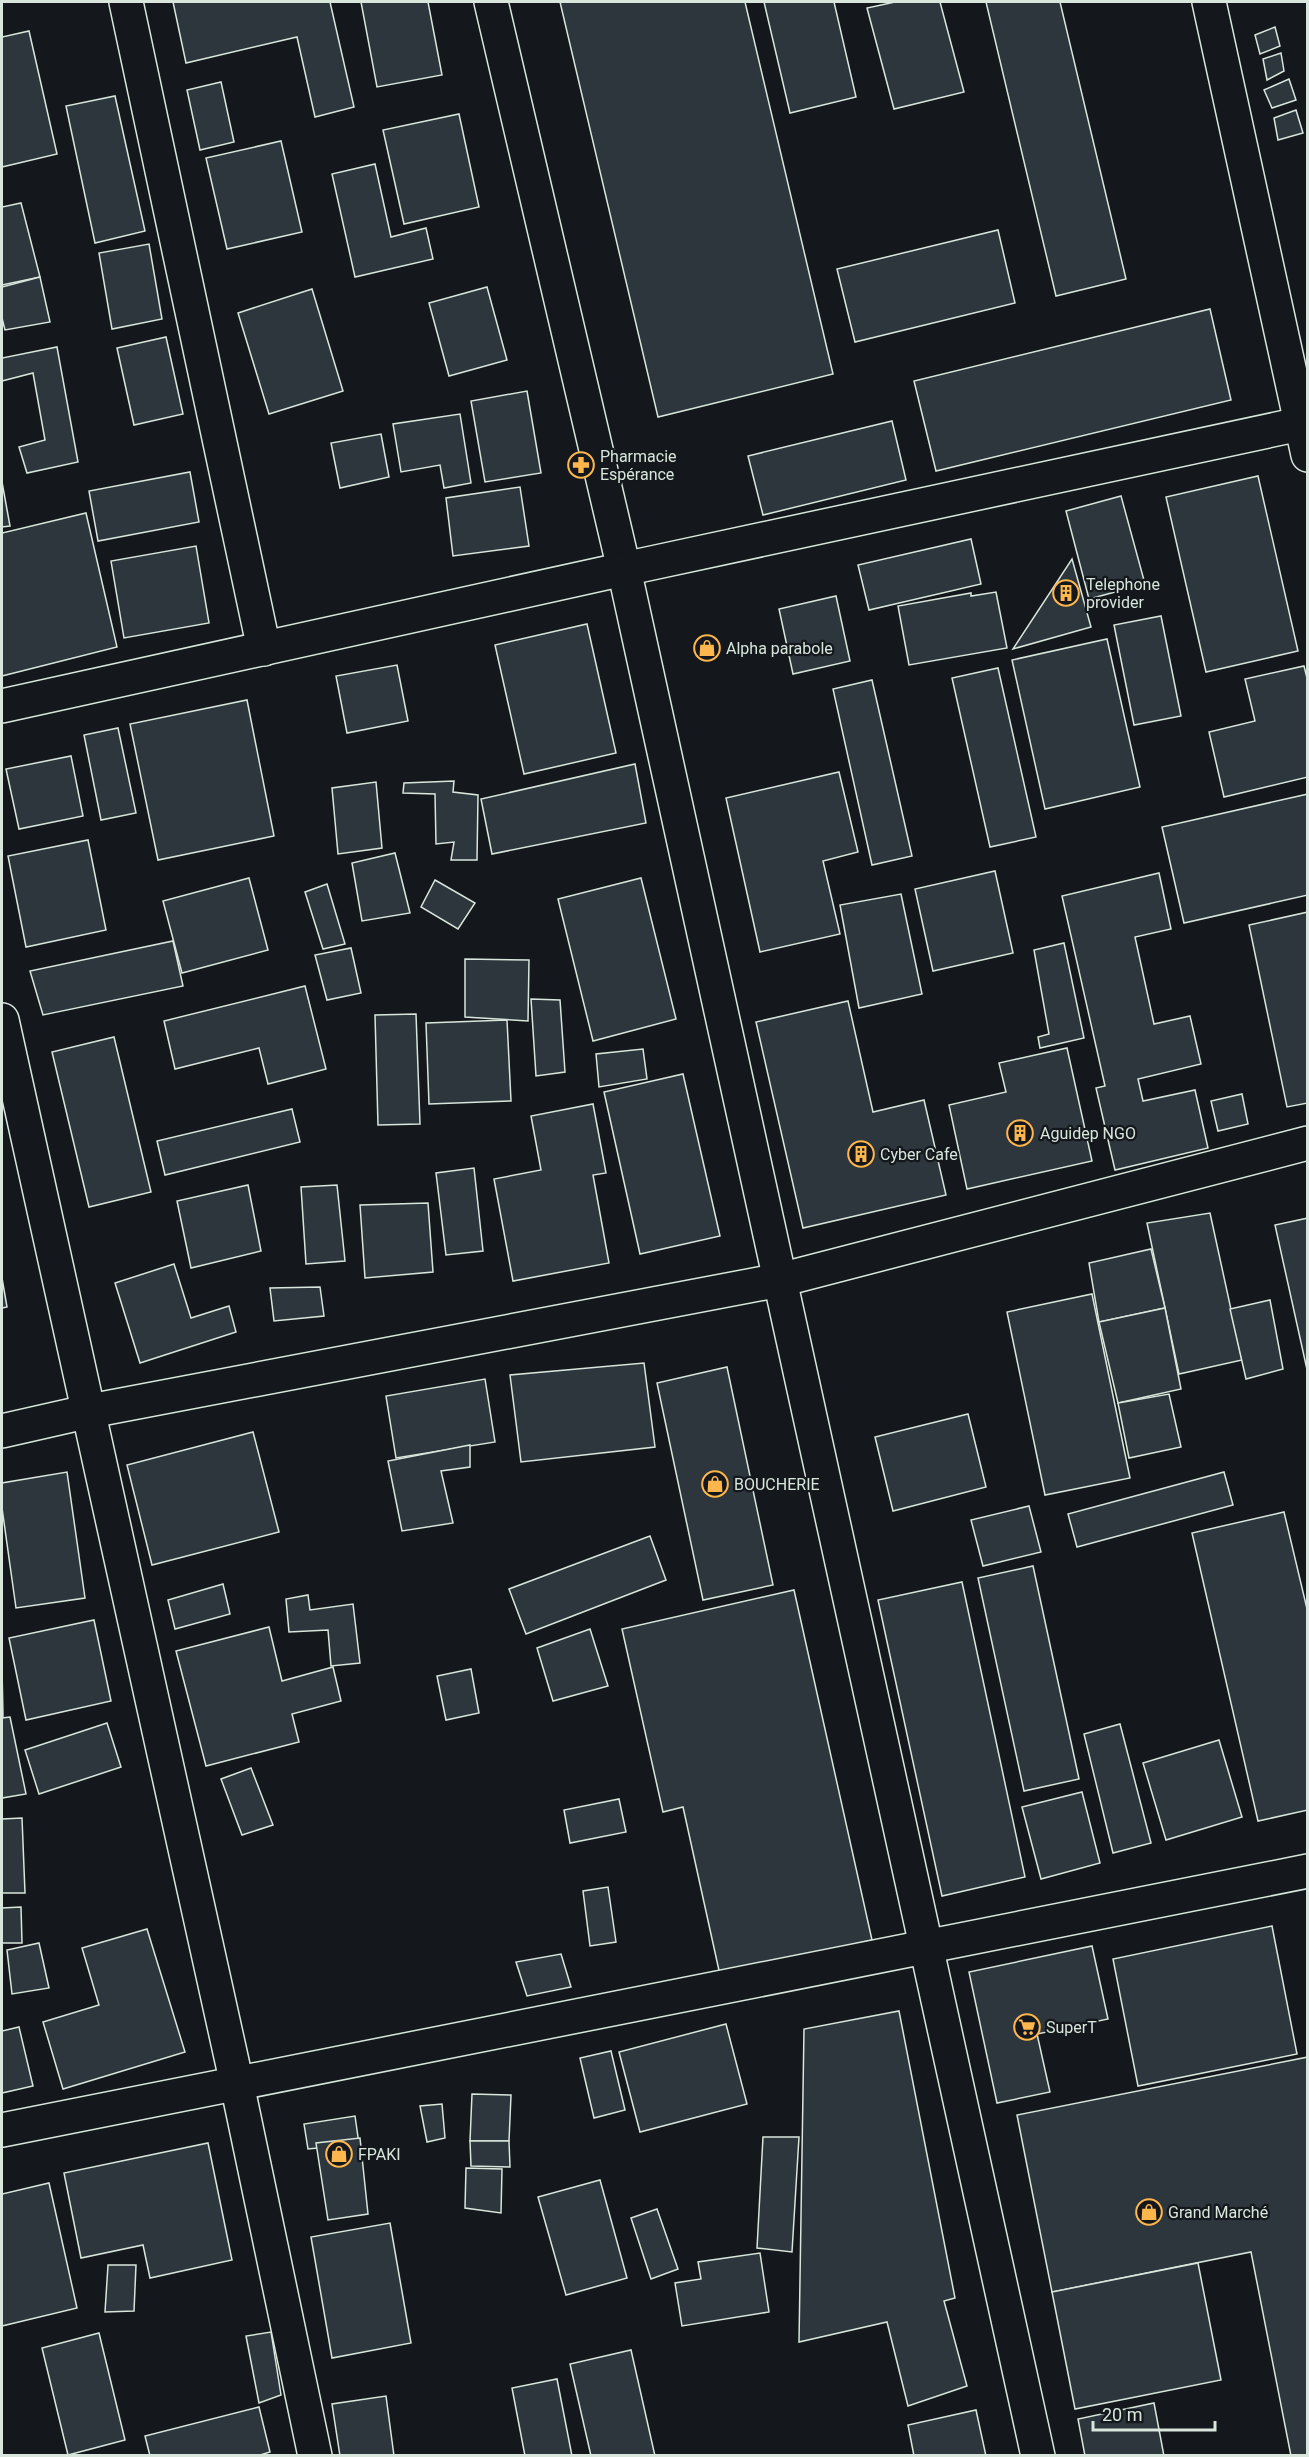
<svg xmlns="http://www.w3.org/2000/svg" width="1309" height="2457" font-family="Roboto,sans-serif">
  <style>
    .building { fill: #2c363c; stroke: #d8e6dc; stroke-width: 1.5 }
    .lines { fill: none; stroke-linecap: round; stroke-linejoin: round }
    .street-casing { stroke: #d8e6dc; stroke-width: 36 }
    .secondary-casing { stroke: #d8e6dc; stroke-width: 36 }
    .street { stroke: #14181c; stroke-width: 33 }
    .secondary { stroke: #14181c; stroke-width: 33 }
    .labels { text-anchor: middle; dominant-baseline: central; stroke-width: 4.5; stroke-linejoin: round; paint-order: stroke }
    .poi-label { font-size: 16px; fill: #d8e6dc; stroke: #14181c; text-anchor: start }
  </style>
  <rect width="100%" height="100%" fill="#14181c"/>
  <g class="building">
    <polygon points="173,2 330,2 354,107 315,117 297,37 186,63"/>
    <polygon points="361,2 428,2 442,75 377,87"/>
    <polygon points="560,2 745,2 833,374 658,417"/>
    <polygon points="764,2 834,2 856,97 790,113"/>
    <polygon points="895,2 940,2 964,92 894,109 867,8"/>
    <polygon points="986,2 1060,2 1126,279 1056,296"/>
    <polygon points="1275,27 1280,46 1260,54 1255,35"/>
    <polygon points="29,31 57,154 2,167 2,37"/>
    <polygon points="1281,53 1284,71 1267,80 1263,59"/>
    <polygon points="1289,79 1296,100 1272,108 1264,90"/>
    <polygon points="221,82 234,142 200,150 187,90"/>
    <polygon points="115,96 145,231 95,243 66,106"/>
    <polygon points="1296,110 1303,133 1278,140 1274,118"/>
    <polygon points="459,114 479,207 404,224 383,130"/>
    <polygon points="281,141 302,232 227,249 206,158"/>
    <polygon points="375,164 391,237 426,228 433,259 355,277 332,174"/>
    <polygon points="21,203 40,277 2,285 2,207"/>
    <polygon points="998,230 1015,303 855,342 837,269"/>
    <polygon points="149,244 162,319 112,329 99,253"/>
    <polygon points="40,277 50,322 5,330 2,318 2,287"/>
    <polygon points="487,287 507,360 449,376 429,303"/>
    <polygon points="312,289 343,391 269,414 238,313"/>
    <polygon points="1210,309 1231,400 936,471 914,381"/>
    <polygon points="166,337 183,414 134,425 117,348"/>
    <polygon points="57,347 78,462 27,473 19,447 45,440 33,373 2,381 2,358"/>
    <polygon points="527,391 541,473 485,482 471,401"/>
    <polygon points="460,414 471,483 444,488 440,465 401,472 393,424"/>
    <polygon points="892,421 906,480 763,515 748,456"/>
    <polygon points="381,434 389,477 340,488 331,443"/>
    <polygon points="190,472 199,522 98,541 89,491"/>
    <polygon points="1258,476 1298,651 1206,672 1166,497"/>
    <polygon points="2,482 10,526 2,527"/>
    <polygon points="520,487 529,546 453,556 446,498"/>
    <polygon points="1121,496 1145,584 1089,599 1066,511"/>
    <polygon points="86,513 117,647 2,676 2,533"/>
    <polygon points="971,539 981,584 869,610 858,565"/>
    <polygon points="196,546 209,623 124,638 111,561"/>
    <polygon points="1072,559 1091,627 1013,649"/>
    <polygon points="996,592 1007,648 909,665 898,606 971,593 971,596"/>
    <polygon points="836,596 850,661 793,674 779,609"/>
    <polygon points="1161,616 1181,716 1134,725 1114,625"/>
    <polygon points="587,624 616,753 524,774 495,645"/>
    <polygon points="1107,639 1140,787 1045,809 1012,660"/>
    <polygon points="397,665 408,721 347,733 336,676"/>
    <polygon points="1304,666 1308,682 1308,777 1224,797 1209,732 1255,721 1245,679"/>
    <polygon points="998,668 1036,837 990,847 952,678"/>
    <polygon points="872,680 912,856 872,865 833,689"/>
    <polygon points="247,700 274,836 158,860 130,724"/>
    <polygon points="118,728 136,813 101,820 84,735"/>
    <polygon points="71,756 83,816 19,829 6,769"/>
    <polygon points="635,764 646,823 492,854 481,799"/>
    <polygon points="839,772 858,852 823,861 840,934 760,952 726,798"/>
    <polygon points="454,781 453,792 478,795 477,860 451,860 454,842 436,844 435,794 403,793 404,783"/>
    <polygon points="376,782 382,848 338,854 332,788"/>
    <polygon points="1308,794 1308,895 1184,923 1162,827"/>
    <polygon points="88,840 106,930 26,947 8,856"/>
    <polygon points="395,853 410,913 362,921 352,863"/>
    <polygon points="995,871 1013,953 933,971 915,889"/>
    <polygon points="1159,873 1171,929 1135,937 1154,1024 1190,1016 1201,1064 1138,1079 1143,1101 1195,1090 1208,1148 1115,1170 1096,1088 1105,1086 1062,896"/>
    <polygon points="249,878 268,950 182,973 163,901"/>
    <polygon points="641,878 676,1019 593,1041 558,899"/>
    <polygon points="435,880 475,903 458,929 421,907"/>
    <polygon points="327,884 345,944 323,949 305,892"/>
    <polygon points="901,894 922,994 859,1008 840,905"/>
    <polygon points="1308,912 1308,1103 1287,1107 1249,925"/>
    <polygon points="173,941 183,986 43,1015 30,971"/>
    <polygon points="1064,943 1084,1038 1040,1048 1038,1037 1049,1034 1034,950"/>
    <polygon points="351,948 361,993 327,1000 315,955"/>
    <polygon points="465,959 529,960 528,1021 465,1017"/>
    <polygon points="305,986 326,1069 268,1084 259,1048 175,1069 164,1021"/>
    <polygon points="531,999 560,1000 565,1072 536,1076"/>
    <polygon points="848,1001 873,1112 924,1100 946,1195 803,1228 756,1022"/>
    <polygon points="416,1014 420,1124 378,1125 375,1015"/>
    <polygon points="507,1020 511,1101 429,1104 426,1023"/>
    <polygon points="114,1037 151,1192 89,1207 52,1052"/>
    <polygon points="1067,1048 1092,1161 967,1189 949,1105 1006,1092 999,1063"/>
    <polygon points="643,1049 647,1079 599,1087 596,1054"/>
    <polygon points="683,1074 720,1236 640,1254 604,1092"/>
    <polygon points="1242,1094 1248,1124 1218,1131 1211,1101"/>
    <polygon points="593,1104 606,1173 593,1175 609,1263 513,1281 494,1179 541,1170 531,1116"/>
    <polygon points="292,1109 300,1142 165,1175 157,1141"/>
    <polygon points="474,1168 483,1251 446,1255 436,1173"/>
    <polygon points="248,1185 261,1251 191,1268 177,1201"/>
    <polygon points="337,1185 345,1261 306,1264 301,1187"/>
    <polygon points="428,1203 433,1272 365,1278 360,1205"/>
    <polygon points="1210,1213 1242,1360 1179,1374 1147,1223"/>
    <polygon points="1308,1218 1308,1374 1275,1225"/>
    <polygon points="1151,1249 1165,1308 1099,1322 1089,1263"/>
    <polygon points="174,1264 191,1318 229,1306 236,1332 140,1363 115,1283"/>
    <polygon points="2,1278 7,1307 2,1308"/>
    <polygon points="320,1287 324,1316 274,1321 270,1288"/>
    <polygon points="1092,1294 1130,1478 1045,1495 1007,1312"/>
    <polygon points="1270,1300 1283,1369 1246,1379 1230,1309"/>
    <polygon points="1165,1308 1181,1389 1118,1403 1099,1322"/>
    <polygon points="644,1363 655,1447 521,1462 510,1375"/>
    <polygon points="727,1367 773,1585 703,1600 657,1383"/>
    <polygon points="485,1379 495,1442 396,1458 386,1396"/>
    <polygon points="1169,1394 1181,1447 1129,1458 1118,1403"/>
    <polygon points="968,1414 986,1487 893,1511 875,1437"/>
    <polygon points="253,1432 279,1532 152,1565 127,1465"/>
    <polygon points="470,1445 470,1467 441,1471 453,1523 402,1531 388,1461"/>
    <polygon points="67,1472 85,1598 16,1608 2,1508 2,1483"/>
    <polygon points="1224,1472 1233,1505 1077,1547 1068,1514"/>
    <polygon points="1029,1506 1041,1552 983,1566 971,1520"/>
    <polygon points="1284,1512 1308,1613 1308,1810 1258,1821 1192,1533"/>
    <polygon points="650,1536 666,1580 526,1634 509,1589"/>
    <polygon points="1033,1566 1079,1779 1024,1791 978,1578"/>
    <polygon points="962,1582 1025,1877 942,1896 878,1600"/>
    <polygon points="223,1584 230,1614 175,1629 168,1600"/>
    <polygon points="794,1590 872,1940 720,1975 683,1807 663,1812 622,1629"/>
    <polygon points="308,1595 310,1610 353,1604 360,1663 331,1666 328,1630 289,1632 286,1599"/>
    <polygon points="94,1620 111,1701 26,1720 9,1638"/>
    <polygon points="269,1627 282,1681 333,1667 341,1701 292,1714 299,1742 206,1766 176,1651"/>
    <polygon points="590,1629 608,1686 553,1701 537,1648"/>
    <polygon points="2,1668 3,1716 2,1716"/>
    <polygon points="471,1669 479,1713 446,1720 437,1676"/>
    <polygon points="10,1717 26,1794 2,1798 2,1718"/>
    <polygon points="107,1723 121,1767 39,1794 25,1750"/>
    <polygon points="1120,1724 1151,1843 1113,1853 1084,1734"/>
    <polygon points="1219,1740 1242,1817 1166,1840 1143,1763"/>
    <polygon points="251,1768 273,1825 242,1835 221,1779"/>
    <polygon points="1082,1792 1100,1863 1041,1879 1022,1807"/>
    <polygon points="619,1799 626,1832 570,1843 564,1810"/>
    <polygon points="22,1818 25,1893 2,1893 2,1819"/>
    <polygon points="608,1887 616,1942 590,1946 583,1891"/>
    <polygon points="21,1907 22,1943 2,1943 2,1908"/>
    <polygon points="1272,1926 1297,2054 1138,2086 1113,1959"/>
    <polygon points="147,1929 185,2052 63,2089 43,2022 99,2005 82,1948"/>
    <polygon points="39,1943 49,1988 12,1994 7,1950"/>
    <polygon points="1092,1946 1108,2019 1037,2034 1050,2092 997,2103 969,1972"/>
    <polygon points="561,1954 571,1987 527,1996 516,1962"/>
    <polygon points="899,2011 955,2298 944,2301 967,2386 908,2406 887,2322 799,2342 804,2029"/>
    <polygon points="726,2024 747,2104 640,2132 619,2052"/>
    <polygon points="19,2027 33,2086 2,2093 2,2031"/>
    <polygon points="611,2051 625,2110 594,2118 580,2058"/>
    <polygon points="1308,2057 1308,2456 1291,2456 1251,2252 1052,2292 1017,2115"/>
    <polygon points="472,2094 511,2095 509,2141 470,2141"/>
    <polygon points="442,2104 445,2138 427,2142 420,2106"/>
    <polygon points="355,2116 359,2144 308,2149 304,2124"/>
    <polygon points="763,2137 799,2137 792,2252 757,2248"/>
    <polygon points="360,2138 368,2214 328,2220 316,2143"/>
    <polygon points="470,2141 509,2141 510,2167 471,2166"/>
    <polygon points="208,2143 232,2260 150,2278 143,2245 81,2258 64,2173"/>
    <polygon points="466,2168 502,2169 501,2213 465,2208"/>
    <polygon points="600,2180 627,2278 566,2295 538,2197"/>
    <polygon points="49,2183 77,2308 2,2326 2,2194"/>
    <polygon points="657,2209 678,2269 651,2279 631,2218"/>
    <polygon points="390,2223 411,2343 332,2358 311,2237"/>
    <polygon points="760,2253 769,2312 682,2326 675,2283 701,2279 698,2262"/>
    <polygon points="1198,2263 1221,2380 1075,2409 1052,2292"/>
    <polygon points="108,2265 136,2265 134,2311 105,2312"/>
    <polygon points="271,2332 281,2395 259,2403 246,2336"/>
    <polygon points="99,2333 125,2440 68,2455 42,2348"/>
    <polygon points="631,2350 655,2456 591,2456 570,2364"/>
    <polygon points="557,2379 572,2456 525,2456 512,2388"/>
    <polygon points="386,2396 394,2456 340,2456 332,2404"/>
    <polygon points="1154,2403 1164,2456 1085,2456 1078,2419"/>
    <polygon points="259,2407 270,2452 257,2456 150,2456 145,2436"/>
    <polygon points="976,2410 986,2456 914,2456 908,2425"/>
  </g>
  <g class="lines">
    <g class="street-casing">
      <g id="street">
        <polyline points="126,2 264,649"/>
        <polyline points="2,706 624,569 491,2"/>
        <polyline points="2,1020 237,2084 315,2456"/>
        <polyline points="2,1431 90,1411 780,1280 1308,1143"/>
      </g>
    </g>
    <g class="secondary-casing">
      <g id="secondary">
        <polyline points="1209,2 1308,455"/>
        <polyline points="2,2130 1308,1871"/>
        <polyline points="1038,2456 624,569 1300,424"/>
      </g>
    </g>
    <use href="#street" class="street"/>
    <use href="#secondary" class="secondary"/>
  </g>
  <defs>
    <g id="pharmacy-ring" transform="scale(1.35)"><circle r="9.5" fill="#14181c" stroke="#ffb74d" stroke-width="1.5"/><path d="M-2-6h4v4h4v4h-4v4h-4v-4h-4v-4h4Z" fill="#ffb74d"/></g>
    <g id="building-ring" transform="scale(1.35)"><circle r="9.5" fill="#14181c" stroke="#ffb74d" stroke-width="1.5"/><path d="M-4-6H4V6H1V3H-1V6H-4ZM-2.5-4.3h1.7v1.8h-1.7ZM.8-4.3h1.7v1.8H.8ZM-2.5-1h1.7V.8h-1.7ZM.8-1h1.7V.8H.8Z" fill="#ffb74d"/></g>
    <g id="shop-ring" transform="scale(1.35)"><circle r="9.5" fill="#14181c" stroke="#ffb74d" stroke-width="1.5"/><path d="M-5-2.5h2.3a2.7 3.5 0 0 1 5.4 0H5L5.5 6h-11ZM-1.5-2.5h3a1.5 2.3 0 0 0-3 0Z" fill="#ffb74d"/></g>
    <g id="supermarket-ring" transform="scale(1.35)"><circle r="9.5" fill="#14181c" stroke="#ffb74d" stroke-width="1.5"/><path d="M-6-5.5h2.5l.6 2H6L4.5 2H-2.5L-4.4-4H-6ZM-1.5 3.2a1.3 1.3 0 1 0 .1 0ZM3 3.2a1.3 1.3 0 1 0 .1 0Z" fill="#ffb74d"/></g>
  </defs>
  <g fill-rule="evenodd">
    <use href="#pharmacy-ring" x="581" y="465"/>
    <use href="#building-ring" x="1066" y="593"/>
    <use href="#shop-ring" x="707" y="648"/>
    <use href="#building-ring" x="1020" y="1133"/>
    <use href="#building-ring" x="861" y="1154"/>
    <use href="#shop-ring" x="715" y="1484"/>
    <use href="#supermarket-ring" x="1027" y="2027"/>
    <use href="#shop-ring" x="339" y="2154"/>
    <use href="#shop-ring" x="1149" y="2212"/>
  </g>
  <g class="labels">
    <g class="poi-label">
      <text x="600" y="456">Pharmacie<tspan x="600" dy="18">Espérance</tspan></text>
      <text x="1086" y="584">Telephone<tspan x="1086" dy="18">provider</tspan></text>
      <text x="726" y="648">Alpha parabole</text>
      <text x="1040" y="1133">Aguidep NGO</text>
      <text x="880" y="1154">Cyber Cafe</text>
      <text x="734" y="1484">BOUCHERIE</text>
      <text x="1046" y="2027">SuperT</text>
      <text x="358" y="2154">FPAKI</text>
      <text x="1168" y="2212">Grand Marché</text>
    </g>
  </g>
  <rect width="1309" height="2457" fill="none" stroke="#d8e6dc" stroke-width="6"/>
  <path d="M1093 2421v9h122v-9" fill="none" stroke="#d8e6dc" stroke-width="3"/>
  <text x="1102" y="2421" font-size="18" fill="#d8e6dc" stroke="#14181c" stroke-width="4.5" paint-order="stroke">20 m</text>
</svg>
